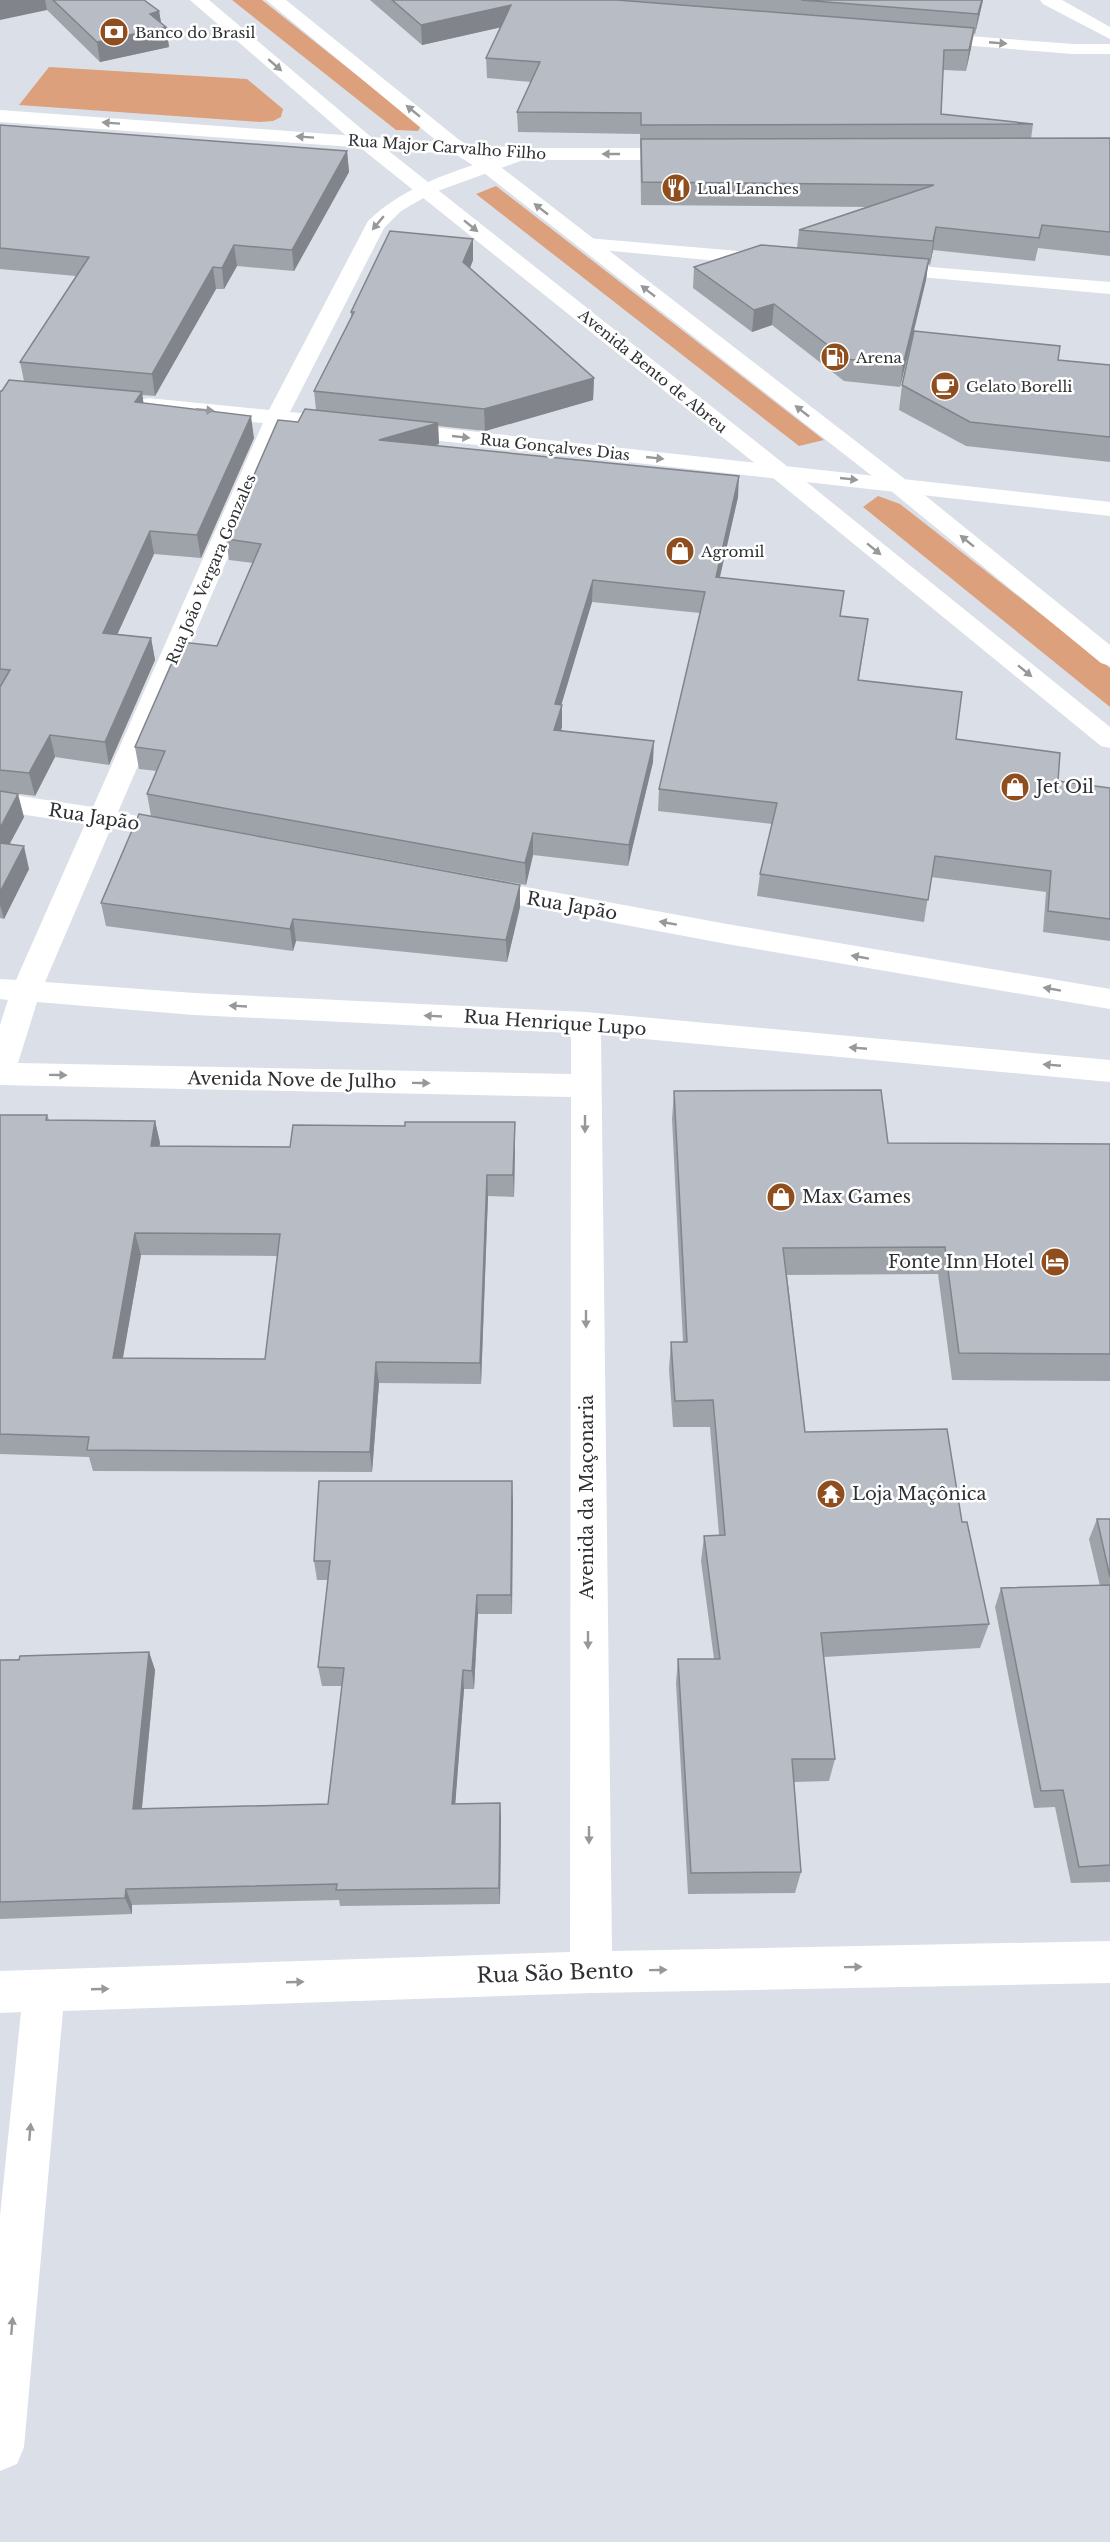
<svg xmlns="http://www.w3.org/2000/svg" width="1110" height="2542" font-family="'Libre Baskerville',serif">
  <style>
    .green { fill: #dda07c }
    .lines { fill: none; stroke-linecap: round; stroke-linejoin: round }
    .minor { fill: #fff; fill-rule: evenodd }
    .major { fill: #fff; fill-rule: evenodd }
    .wall { fill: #9ea3a9; fill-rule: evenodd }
    .shaded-wall { fill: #81848a }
    .building { fill: #b8bdc5; stroke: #81848a; stroke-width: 1.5; fill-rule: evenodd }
    .oneway { fill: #969899 }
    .labels { text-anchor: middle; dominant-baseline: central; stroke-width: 5; stroke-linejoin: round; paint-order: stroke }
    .far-poi-label { font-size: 15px; fill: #2e3033; stroke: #fff; text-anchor: start }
    .far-street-label { font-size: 15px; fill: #2e3033; stroke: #fff }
    .poi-label { font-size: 18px; fill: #2e3033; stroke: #fff; text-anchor: start }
    .street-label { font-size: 18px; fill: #2e3033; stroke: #fff }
    .near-street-label { font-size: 21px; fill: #2e3033; stroke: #fff }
  </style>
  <rect width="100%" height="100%" fill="#dbe0e8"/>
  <g class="green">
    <polygon points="232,0 262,0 421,126 418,131 396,130"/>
    <polygon points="49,67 247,79 283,109 281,117 273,121 260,122 19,105"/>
    <polygon points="496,186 824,440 799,446 476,194"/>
    <polygon points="878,496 900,504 1110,668 1110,707 863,507"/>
  </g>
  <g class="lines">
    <g class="minor">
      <polygon points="1040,0 1062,0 1110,27 1110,39 1043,4"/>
      <polygon points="929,33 1073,44 1110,44 1110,54 1073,54 923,42 920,38 923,34"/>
      <path d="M 0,110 L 521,148 L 687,148 L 694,150 L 697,154 L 694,158 L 687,160 L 523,160 L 432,193 L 401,211 L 384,228 L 290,412 L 345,417 L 353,419 L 356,424 L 353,429 L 345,431 L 285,425 L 118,812 L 188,826 L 192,832 L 188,838 L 178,841 L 111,828 L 45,982 L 194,993 L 586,1012 L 1110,1060 L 1110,1082 L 601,1035 L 612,1951 L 1110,1941 L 1110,1983 L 591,1993 L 63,2011 L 24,2447 L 17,2464 L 0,2471 L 0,2216 L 21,2012 L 0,2013 L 0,1971 L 570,1952 L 571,1097 L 0,1085 L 0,1025 L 8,1000 L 0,999 L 0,979 L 16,980 L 85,824 L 0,811 L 0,793 L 93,807 L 263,423 L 148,412 L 140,410 L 137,405 L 140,400 L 148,398 L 269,410 L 368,221 C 406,185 448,174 496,157 L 0,122 ZM 37,1002 L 194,1015 L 571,1033 L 571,1074 L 18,1063 Z"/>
      <polygon points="587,238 773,254 780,256 783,260 780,264 773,266 580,248 577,244 580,240"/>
      <polygon points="882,263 1110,282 1110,294 875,273 872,269 875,265"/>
      <polygon points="396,423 1110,502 1110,516 388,435 385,430 388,425"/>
      <polygon points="476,878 727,924 1110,989 1110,1009 727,944 466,895 462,888 466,881"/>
    </g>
    <g class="major">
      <polygon points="190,0 209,0 371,137 788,467 1110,727 1110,748 1101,746 772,477 357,145"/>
      <polygon points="266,0 286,0 458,139 493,161 906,480 1110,645 1110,666 1101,663 890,490 479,169 444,147"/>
    </g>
  </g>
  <g class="wall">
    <polygon points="0,0 144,0 159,11 161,23 166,27 169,47 100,62 47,10"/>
    <polygon points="370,0 983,0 975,34 974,34 971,48 966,71 943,70 941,114 1033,124 1031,139 1110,138 1110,256 1038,248 1035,261 933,250 930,265 928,264 926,280 914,331 1058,360 1110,365 1110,462 966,446 899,410 902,385 912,338 900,387 844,381 772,325 752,332 693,288 694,267 797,248 799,230 866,207 641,205 640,134 518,132 517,112 531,82 487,78 486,58 501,27 422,45"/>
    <polygon points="0,125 347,151 349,172 294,271 237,266 224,289 216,289 155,396 142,395 143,403 254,438 201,558 154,554 117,634 151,638 155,660 109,765 55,757 35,796 5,792 24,817 9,845 29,869 4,919 0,918 0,391 2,391 24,381 20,362 76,276 0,269"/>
    <polygon points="473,239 473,260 470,269 594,378 593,400 485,431 438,426 439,444 434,446 738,497 720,577 841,616 865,640 859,680 956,739 1058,781 1110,788 1110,941 1043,932 1046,892 931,877 924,922 757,896 760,874 772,824 658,811 659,789 700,613 592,602 561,705 562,705 562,727 561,730 653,762 628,866 533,855 526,885 151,816 147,794 157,771 139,769 135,747 217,646 253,563 229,560 226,539 298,422 316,410 314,391 351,318 351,312"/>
    <polygon points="101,903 520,907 507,962 296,941 293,951 106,926"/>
    <polygon points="674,1091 888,1143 1110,1144 1110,1381 952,1380 938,1274 787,1275 805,1432 962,1522 989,1624 980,1648 824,1657 835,1759 829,1781 794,1782 801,1872 795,1893 688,1894 676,1683 678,1659 714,1659 701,1561 704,1536 719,1535 710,1427 673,1427 669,1369 671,1342 683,1342 672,1119"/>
    <path d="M 0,1115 L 47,1115 L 49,1120 L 155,1121 L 160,1143 L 159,1146 L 290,1147 L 515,1144 L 514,1197 L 488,1196 L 481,1384 L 379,1383 L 372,1472 L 93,1471 L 89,1457 L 0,1454 ZM 141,1255 L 277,1256 L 265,1359 L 123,1358 Z"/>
    <polygon points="513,1501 512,1614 478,1614 474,1689 464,1689 455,1804 500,1803 501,1820 500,1904 340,1906 339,1900 132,1905 132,1914 0,1919 0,1660 149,1652 155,1670 142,1809 328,1804 342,1686 322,1686 318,1667 328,1580 317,1580 314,1561"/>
    <polygon points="1097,1519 1110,1519 1110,1882 1071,1883 1055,1807 1034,1808 995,1607 1001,1588 1100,1586 1089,1539"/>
  </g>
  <g class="shaded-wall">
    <polygon points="0,0 45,0 47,10 0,20"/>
    <polygon points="982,0 983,0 975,34 978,14"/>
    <polygon points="511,5 511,25 422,45 421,25"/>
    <polygon points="159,11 162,28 166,27 169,47 100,62 97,42 150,14"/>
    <polygon points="974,28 971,48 966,71 969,50"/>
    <polygon points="347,151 349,172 294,271 292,250"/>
    <polygon points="936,227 933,250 930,265 933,241"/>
    <polygon points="473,239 473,260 463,284 463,262"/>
    <polygon points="234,245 237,266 224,289 222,268"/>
    <polygon points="929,259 926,280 900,387 903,365"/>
    <polygon points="213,267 216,289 155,396 152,374"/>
    <polygon points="774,304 772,325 752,332 754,310"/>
    <polygon points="594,378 593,400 485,431 484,409"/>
    <polygon points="142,392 145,414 135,402"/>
    <polygon points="251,416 254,438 201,558 197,535"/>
    <polygon points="438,423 439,444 380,461 379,440"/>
    <polygon points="739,476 738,497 715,598 716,577"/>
    <polygon points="150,531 154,554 108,655 103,633"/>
    <polygon points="593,580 592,602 555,726 555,704"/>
    <polygon points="151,638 155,660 109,765 105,742"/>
    <polygon points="562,705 562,727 554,751 554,730"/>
    <polygon points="50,735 55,757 35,796 29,773"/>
    <polygon points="654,741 653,762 628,866 629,845"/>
    <polygon points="18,794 24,817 0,862 0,828"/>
    <polygon points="533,833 533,855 526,885 525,863"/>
    <polygon points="24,846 29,869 4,919 0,905 0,892"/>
    <polygon points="520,885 520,907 507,962 506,940"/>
    <polygon points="293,919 296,941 293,951 290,929"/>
    <polygon points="155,1121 160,1143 156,1168 151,1146"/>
    <polygon points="515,1122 515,1144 514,1197 513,1175"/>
    <polygon points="487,1175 488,1196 481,1384 480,1363"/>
    <polygon points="135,1233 141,1255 119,1379 113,1358"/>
    <polygon points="376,1362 379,1383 372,1472 370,1452"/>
    <polygon points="512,1481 513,1501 512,1614 511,1595"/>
    <polygon points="477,1595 478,1614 474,1689 472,1671"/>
    <polygon points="149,1652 155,1670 140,1826 133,1809"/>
    <polygon points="463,1670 464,1689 454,1821 452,1804"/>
    <polygon points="500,1803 501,1820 500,1904 499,1888"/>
    <polygon points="126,1889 132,1905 132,1914 125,1898"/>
  </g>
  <g class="building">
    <polygon points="53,0 144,0 159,11 150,14 166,27 97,42"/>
    <polygon points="392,0 617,0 974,28 969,50 944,50 941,114 1033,124 641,125 641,113 517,112 540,62 486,58 511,5 421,25"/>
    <polygon points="801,0 982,0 978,14"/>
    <polygon points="0,125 347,151 292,250 234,245 222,268 213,267 152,374 20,362 89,257 0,248"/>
    <polygon points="1110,138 1110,232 1042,225 1039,238 936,227 933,241 799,230 934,185 642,182 641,139"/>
    <polygon points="390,231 473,239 463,262 594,378 484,409 314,391 354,312 351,312"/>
    <polygon points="761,245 929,259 903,365 846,359 774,304 754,310 694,267"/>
    <polygon points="914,331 1060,346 1058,360 1110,365 1110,437 970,422 902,385"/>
    <polygon points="9,380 142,392 135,402 251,416 197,535 150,531 103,633 151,638 105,742 50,735 29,773 0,770 0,687 10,670 0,669 0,391 2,391"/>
    <polygon points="305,409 438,423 379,440 739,476 716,577 844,591 840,616 868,619 858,680 962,692 956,739 1060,753 1058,781 1110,788 1110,919 1048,911 1051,871 935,856 928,900 760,874 777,803 659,789 705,592 593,580 555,704 562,705 554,730 654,741 629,845 533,833 525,863 147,794 165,751 135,747 181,642 217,646 261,544 226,539 278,420 298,422"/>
    <polygon points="0,791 18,794 0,828"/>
    <polygon points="139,814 520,885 506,940 293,919 290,929 101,903"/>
    <polygon points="0,843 24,846 0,892"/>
    <polygon points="881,1090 888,1143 1110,1144 1110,1354 959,1353 945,1247 783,1248 805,1432 947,1429 962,1522 967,1522 989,1624 821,1633 835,1759 792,1759 801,1872 691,1873 678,1659 720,1659 704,1536 725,1535 713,1400 675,1401 671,1342 687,1342 674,1091"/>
    <path d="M 0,1115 L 47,1115 L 46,1120 L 155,1121 L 151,1146 L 290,1147 L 293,1125 L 405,1126 L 405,1122 L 515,1122 L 513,1175 L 487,1175 L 480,1363 L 376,1362 L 370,1452 L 87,1450 L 89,1437 L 0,1434 ZM 135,1233 L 280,1234 L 265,1359 L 113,1358 Z"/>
    <polygon points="319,1481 512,1481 511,1595 477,1595 472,1671 463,1670 452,1804 500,1803 499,1888 336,1890 337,1884 126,1889 125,1898 0,1902 0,1660 19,1660 20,1656 149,1652 133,1809 328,1804 344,1668 318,1667 330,1561 314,1561"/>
    <polygon points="1097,1519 1110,1519 1110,1577"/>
    <polygon points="1110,1585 1110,1865 1079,1867 1063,1790 1041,1791 1001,1588"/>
  </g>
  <defs><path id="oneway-solid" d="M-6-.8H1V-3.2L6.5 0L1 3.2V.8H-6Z" transform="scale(1.5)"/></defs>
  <g class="oneway">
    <use href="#oneway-solid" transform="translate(998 43) rotate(5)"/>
    <use href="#oneway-solid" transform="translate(275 65) rotate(41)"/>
    <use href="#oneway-solid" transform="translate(413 111) rotate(-141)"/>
    <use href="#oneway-solid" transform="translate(111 123) rotate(-176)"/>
    <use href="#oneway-solid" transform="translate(305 137) rotate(-176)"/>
    <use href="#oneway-solid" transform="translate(611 154) rotate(180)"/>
    <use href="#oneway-solid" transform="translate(541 209) rotate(-142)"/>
    <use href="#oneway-solid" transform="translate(378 223) rotate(130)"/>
    <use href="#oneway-solid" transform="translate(471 226) rotate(39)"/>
    <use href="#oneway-solid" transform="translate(648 291) rotate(-142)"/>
    <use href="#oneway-solid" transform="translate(205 410) rotate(5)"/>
    <use href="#oneway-solid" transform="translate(802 411) rotate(-142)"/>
    <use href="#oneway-solid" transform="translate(461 437) rotate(6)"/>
    <use href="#oneway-solid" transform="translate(655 458) rotate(6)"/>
    <use href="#oneway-solid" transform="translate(849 479) rotate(6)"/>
    <use href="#oneway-solid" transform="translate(967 541) rotate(-141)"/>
    <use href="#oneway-solid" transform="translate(874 549) rotate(39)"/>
    <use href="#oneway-solid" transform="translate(1025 671) rotate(39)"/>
    <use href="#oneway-solid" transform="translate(668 923) rotate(-170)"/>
    <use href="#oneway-solid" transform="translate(860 957) rotate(-170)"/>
    <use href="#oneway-solid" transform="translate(1052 989) rotate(-170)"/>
    <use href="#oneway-solid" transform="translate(238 1006) rotate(-177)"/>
    <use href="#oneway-solid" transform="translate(433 1016) rotate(-177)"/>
    <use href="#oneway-solid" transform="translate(858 1048) rotate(-175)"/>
    <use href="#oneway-solid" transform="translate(1052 1065) rotate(-175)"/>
    <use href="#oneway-solid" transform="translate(58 1075) rotate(1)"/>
    <use href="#oneway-solid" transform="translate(421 1083) rotate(1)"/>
    <use href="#oneway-solid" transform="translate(585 1124) rotate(90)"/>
    <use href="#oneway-solid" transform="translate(586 1319) rotate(90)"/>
    <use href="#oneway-solid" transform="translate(588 1640) rotate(90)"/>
    <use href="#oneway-solid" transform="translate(589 1835) rotate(90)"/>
    <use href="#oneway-solid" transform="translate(853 1967) rotate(-1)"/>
    <use href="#oneway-solid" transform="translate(658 1970) rotate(-1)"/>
    <use href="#oneway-solid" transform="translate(295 1982) rotate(-2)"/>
    <use href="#oneway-solid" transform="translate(100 1989) rotate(-2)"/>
    <use href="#oneway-solid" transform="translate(30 2132) rotate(-85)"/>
    <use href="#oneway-solid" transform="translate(12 2326) rotate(-85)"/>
  </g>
  <defs>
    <g id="bank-disc" transform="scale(1.5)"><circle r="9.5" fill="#904d1e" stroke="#fff"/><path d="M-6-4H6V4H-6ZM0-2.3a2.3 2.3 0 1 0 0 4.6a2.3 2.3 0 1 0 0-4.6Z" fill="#fff"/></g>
    <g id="restaurant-disc" transform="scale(1.5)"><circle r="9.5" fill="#904d1e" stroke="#fff"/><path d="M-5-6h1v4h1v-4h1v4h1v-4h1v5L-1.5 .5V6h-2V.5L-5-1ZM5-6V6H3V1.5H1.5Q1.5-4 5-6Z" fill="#fff"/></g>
    <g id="fuel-disc" transform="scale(1.5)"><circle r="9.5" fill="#904d1e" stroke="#fff"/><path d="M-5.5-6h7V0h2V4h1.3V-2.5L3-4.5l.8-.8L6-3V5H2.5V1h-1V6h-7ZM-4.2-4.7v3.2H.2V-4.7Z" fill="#fff"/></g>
    <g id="cafe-disc" transform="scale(1.5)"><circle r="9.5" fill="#904d1e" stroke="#fff"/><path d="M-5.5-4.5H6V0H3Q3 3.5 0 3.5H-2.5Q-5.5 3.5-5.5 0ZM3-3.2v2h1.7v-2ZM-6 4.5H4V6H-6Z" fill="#fff"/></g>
    <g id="shop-disc" transform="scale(1.5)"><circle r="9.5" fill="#904d1e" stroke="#fff"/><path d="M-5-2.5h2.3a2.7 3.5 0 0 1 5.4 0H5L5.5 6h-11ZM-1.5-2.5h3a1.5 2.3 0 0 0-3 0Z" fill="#fff"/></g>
    <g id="hotel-disc" transform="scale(1.5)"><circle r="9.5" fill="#904d1e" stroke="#fff"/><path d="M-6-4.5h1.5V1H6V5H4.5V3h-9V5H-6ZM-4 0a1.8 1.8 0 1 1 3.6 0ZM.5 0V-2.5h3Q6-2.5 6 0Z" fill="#fff"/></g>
    <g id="temple-disc" transform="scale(1.5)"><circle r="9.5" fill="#904d1e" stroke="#fff"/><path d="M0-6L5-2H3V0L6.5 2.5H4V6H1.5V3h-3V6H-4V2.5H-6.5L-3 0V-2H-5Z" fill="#fff"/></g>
  </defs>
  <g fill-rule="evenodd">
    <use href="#bank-disc" x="114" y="32"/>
    <use href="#restaurant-disc" x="676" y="188"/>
    <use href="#fuel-disc" x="835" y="357"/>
    <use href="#cafe-disc" x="945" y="386"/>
    <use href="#shop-disc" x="680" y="551"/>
    <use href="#shop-disc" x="1015" y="787"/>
    <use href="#shop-disc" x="781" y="1197"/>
    <use href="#hotel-disc" x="1055" y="1262"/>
    <use href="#temple-disc" x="831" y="1494"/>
  </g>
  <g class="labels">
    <g class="far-poi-label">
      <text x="135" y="32">Banco do Brasil</text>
      <text x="697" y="188">Lual Lanches</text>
      <text x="856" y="357">Arena</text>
      <text x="966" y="386">Gelato Borelli</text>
      <text x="701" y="551">Agromil</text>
    </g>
    <g class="far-street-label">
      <text transform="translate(447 147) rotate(4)">Rua Major Carvalho Filho</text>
      <text transform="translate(653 371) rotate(39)">Avenida Bento de Abreu</text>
      <text transform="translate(555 447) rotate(6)">Rua Gonçalves Dias</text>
      <text transform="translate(211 569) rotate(-67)">Rua João Vergara Gonzales</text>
    </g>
    <g class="poi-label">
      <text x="1036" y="787">Jet Oil</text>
      <text x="802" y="1197">Max Games</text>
      <text x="1034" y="1262" text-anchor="end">Fonte Inn Hotel</text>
      <text x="852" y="1494">Loja Maçônica</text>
    </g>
    <g class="street-label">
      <text transform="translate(94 817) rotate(9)">Rua Japão</text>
      <text transform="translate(572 906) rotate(10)">Rua Japão</text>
      <text transform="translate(555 1023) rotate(4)">Rua Henrique Lupo</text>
      <text transform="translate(292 1080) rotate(1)">Avenida Nove de Julho</text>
      <text transform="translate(587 1497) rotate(-90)">Avenida da Maçonaria</text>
    </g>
    <g class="near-street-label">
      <text transform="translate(555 1973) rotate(-2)">Rua São Bento</text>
    </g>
  </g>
</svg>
